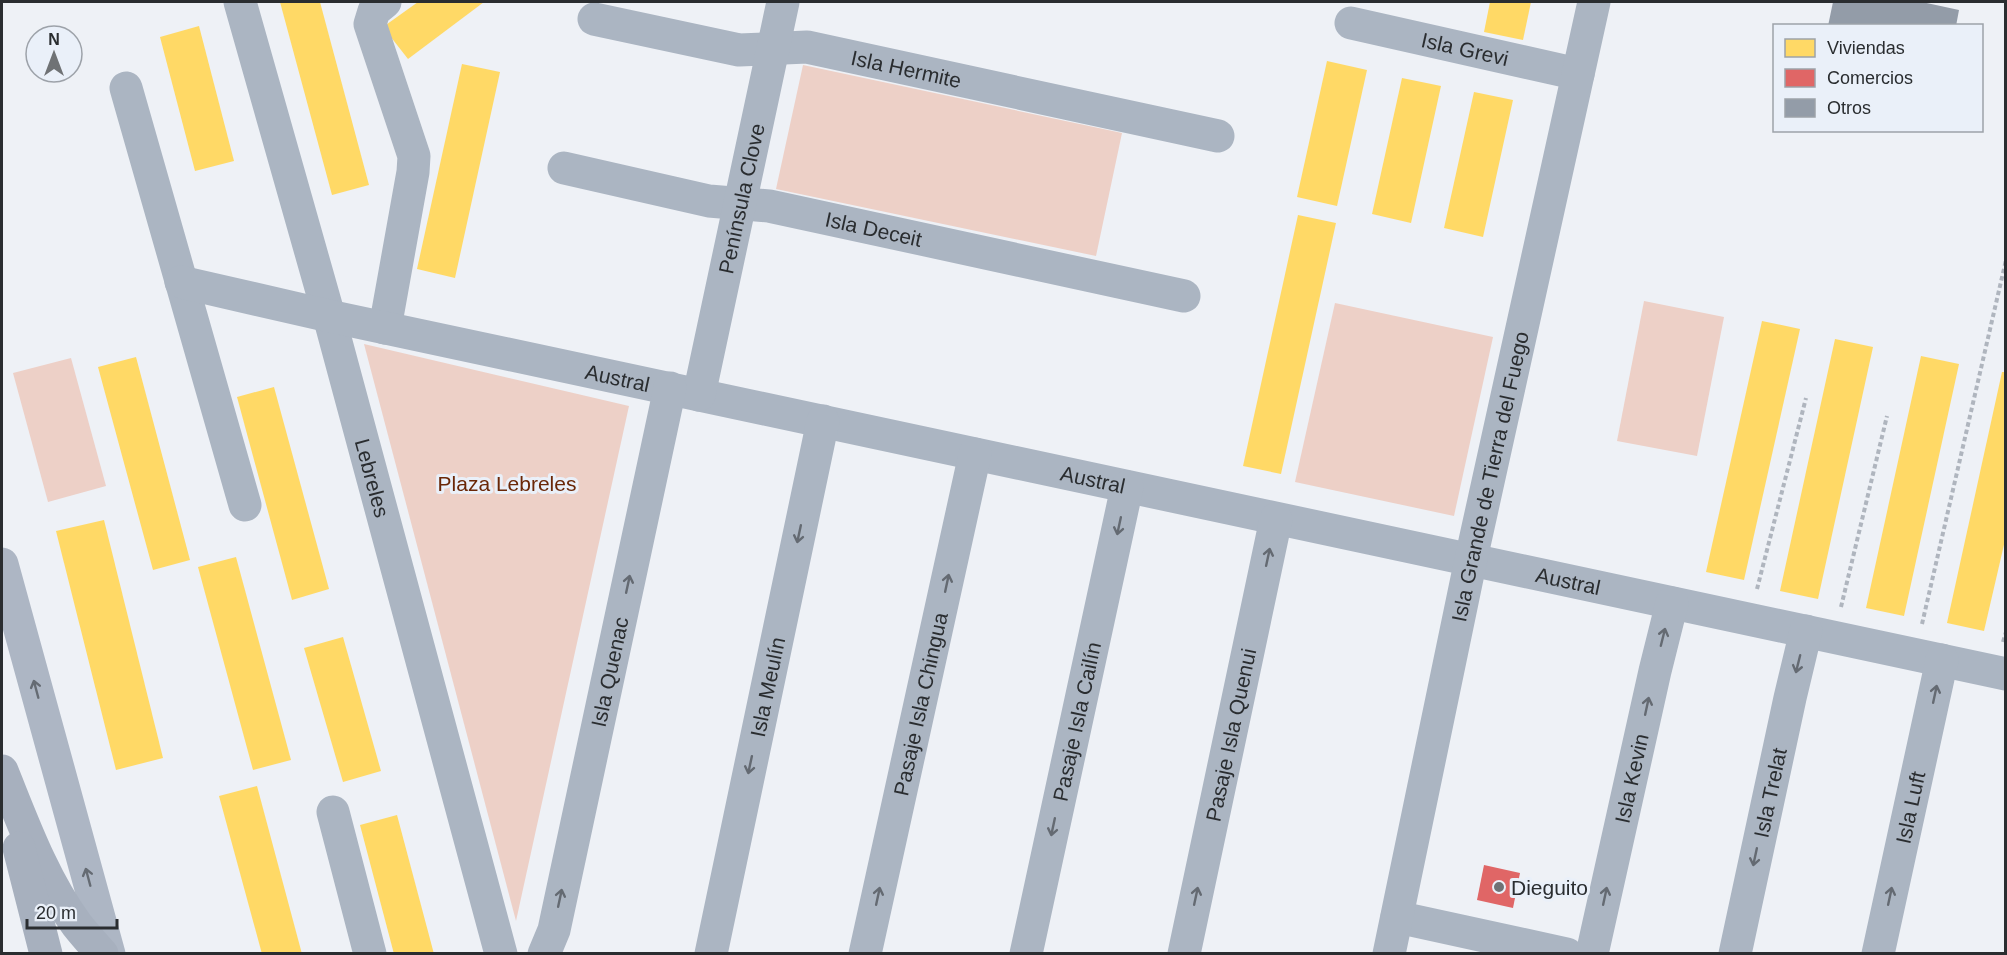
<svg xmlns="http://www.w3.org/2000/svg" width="2007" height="955" font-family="Helvetica,sans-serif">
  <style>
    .green { fill: #edd0c7 }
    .homes { fill: #ffd966 }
    .shops { fill: #e06666 }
    .building { fill: #939ca8 }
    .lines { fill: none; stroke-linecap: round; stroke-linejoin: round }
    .path { stroke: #afb5be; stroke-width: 4; stroke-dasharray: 4.5 3; stroke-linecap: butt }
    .minor { stroke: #abb5c2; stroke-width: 33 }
    .major { stroke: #adb6c4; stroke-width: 33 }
    .highway { stroke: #a7b0be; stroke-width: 33 }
    .oneway { stroke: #646a72 }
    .oneway2 { stroke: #656b73 }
    .poi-dot { fill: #6f7275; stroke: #eaf0f9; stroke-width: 2 }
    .labels { text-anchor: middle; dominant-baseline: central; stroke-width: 6; stroke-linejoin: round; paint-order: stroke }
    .street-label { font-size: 21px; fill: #2a2d30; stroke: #eaf0f9 }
    .park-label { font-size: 21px; fill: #6a2707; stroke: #eaf0f9 }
    .poi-label { font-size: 21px; fill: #2a2d30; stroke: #eaf0f9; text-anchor: start }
  </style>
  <rect width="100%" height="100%" fill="#eef1f6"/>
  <g class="green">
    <polygon points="803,65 1122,133 1096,256 776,189"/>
    <polygon points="1644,301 1724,317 1697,456 1617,441"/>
    <polygon points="1335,303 1493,337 1454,516 1295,482"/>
    <polygon points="364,344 629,406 516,921"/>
    <polygon points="71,358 106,486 48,502 13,373"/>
  </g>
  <g class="homes">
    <polygon points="280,2 320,2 369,185 332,195"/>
    <polygon points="418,2 484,2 408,59 383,27"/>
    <polygon points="1490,2 1531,2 1523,40 1484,32"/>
    <polygon points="199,26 234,161 195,171 160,37"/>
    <polygon points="1327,61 1367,70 1337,206 1297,197"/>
    <polygon points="462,64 500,72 455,278 417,269"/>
    <polygon points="1402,78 1441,86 1411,223 1372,214"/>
    <polygon points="1474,92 1513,100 1483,237 1444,228"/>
    <polygon points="1298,215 1336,223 1281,474 1243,466"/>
    <polygon points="1762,321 1800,329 1744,580 1706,572"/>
    <polygon points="1835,339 1873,347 1818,599 1780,591"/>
    <polygon points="1921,356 1959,364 1904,616 1866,608"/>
    <polygon points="136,357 190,560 153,570 98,367"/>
    <polygon points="2002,372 2006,372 2006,536 1984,631 1947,623"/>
    <polygon points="274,387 329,589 292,600 237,397"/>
    <polygon points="104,520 163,758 116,770 56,531"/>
    <polygon points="236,557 291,760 253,770 198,567"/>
    <polygon points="343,637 381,771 343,782 304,648"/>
    <polygon points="257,786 302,954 262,954 219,796"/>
    <polygon points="397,815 434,954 394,954 360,825"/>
  </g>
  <polygon class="shops" points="1484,865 1520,873 1513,908 1477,900"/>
  <polygon class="building" points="1833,2 1922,2 1959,10 1956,26 1828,26"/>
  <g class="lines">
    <g class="path">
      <polyline points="1757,589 1806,398"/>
      <polyline points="1841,607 1887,416"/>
      <polyline points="1922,624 2006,260"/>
      <polyline points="2003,642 2006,632"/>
    </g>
    <g class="minor">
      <path id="s1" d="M 240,2 L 329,316 L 501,954"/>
      <polyline points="385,2 374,11 370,24 414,156 413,172 385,328"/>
      <path id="s2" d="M 594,19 L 739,50 L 807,47 L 1218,136"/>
      <path id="s3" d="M 1351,23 L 1578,74"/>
      <polyline points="126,88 245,505"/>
      <path id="s4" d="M 564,168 L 709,201 L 769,206 L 1184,296"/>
      <path id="s5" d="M 181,282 L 329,316 L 2006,674"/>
      <path id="s6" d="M 699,395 L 783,2"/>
      <polyline points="333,812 370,954"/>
      <polyline points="1397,917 1567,954"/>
      <path id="s7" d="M 544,954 L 554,930 L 670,388"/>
      <path id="s8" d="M 711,954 L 823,421"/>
      <path id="s9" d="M 865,954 L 975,454"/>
      <path id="s10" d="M 1026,954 L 1127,487"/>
      <path id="s11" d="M 1184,954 L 1276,519"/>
      <path id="s12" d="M 1389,954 L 1471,559 L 1594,2"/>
      <path id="s13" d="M 1592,954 L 1655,671 L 1672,603"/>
      <path id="s14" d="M 1735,954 L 1790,698 L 1806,631"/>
      <path id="s15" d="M 1878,954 L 1942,660"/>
    </g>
    <polyline class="major" points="2,564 109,954"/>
    <g class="highway">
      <path d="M 2,771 C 23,823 43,879 77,925 C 85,935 93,944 102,954"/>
      <polyline points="19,848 46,954"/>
    </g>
  </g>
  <defs><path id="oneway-shaft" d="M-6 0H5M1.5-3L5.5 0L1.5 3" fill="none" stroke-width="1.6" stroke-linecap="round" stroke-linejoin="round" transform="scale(1.5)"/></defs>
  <g class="oneway">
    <use href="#oneway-shaft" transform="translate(1119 526) rotate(102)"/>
    <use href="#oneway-shaft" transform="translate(799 534) rotate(102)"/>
    <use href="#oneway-shaft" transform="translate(1268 557) rotate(-78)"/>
    <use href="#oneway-shaft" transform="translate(947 583) rotate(-78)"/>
    <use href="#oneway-shaft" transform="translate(628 584) rotate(-78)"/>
    <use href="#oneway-shaft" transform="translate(1663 637) rotate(-76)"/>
    <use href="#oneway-shaft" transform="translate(1798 664) rotate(104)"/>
    <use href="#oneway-shaft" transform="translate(1935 694) rotate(-78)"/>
    <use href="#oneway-shaft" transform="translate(1647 706) rotate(-78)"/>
    <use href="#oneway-shaft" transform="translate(750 765) rotate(102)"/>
    <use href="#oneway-shaft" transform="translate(1053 827) rotate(102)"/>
    <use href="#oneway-shaft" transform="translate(1755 857) rotate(102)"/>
    <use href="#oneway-shaft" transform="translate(878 896) rotate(-78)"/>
    <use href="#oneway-shaft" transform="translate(1196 896) rotate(-78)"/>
    <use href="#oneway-shaft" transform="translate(1605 896) rotate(-78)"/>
    <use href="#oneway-shaft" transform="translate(1890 896) rotate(-78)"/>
    <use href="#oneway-shaft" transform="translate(560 898) rotate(-78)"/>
  </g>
  <g class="oneway2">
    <use href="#oneway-shaft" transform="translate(36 689) rotate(-105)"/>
    <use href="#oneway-shaft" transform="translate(88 877) rotate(-105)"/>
  </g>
  <circle class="poi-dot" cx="1499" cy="887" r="6"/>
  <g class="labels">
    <g class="street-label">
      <text stroke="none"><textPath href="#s3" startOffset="117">Isla Grevi</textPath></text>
      <text stroke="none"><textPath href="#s2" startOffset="318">Isla Hermite</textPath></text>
      <text stroke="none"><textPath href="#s6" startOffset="201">Península Clove</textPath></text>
      <text stroke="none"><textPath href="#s4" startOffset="316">Isla Deceit</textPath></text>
      <text stroke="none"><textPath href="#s5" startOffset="447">Austral</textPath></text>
      <text stroke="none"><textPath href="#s1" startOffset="494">Lebreles</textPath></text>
      <text stroke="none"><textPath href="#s12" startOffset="488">Isla Grande de Tierra del Fuego</textPath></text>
      <text stroke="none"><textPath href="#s5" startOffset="933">Austral</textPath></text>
      <text stroke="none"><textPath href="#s5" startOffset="1419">Austral</textPath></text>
      <text stroke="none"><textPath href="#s7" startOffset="290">Isla Quenac</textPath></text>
      <text stroke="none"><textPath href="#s8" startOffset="273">Isla Meulín</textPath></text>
      <text stroke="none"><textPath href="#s9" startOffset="256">Pasaje Isla Chingua</textPath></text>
      <text stroke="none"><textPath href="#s10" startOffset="238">Pasaje Isla Cailín</textPath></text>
      <text stroke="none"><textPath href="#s11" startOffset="224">Pasaje Isla Quenui</textPath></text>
      <text stroke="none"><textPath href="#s13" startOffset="180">Isla Kevin</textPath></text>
      <text stroke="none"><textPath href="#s14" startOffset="165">Isla Trelat</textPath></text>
      <text stroke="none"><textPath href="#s15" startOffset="150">Isla Luft</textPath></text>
    </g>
    <g class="park-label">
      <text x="507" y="483">Plaza Lebreles</text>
    </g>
    <g class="poi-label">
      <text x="1511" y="887">Dieguito</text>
    </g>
  </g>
  <rect width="2007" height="955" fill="none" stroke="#2a2d30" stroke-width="6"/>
  <rect x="1773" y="24" width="210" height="108" fill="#eaf0f9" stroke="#9da2a9" stroke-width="1.5"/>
  <rect x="1785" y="39" width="30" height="18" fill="#ffd966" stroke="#9da2a9" stroke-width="1.5"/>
  <text x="1827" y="54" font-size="18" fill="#2a2d30">Viviendas</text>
  <rect x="1785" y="69" width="30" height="18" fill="#e06666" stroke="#9da2a9" stroke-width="1.5"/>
  <text x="1827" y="84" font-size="18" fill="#2a2d30">Comercios</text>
  <rect x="1785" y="99" width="30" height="18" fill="#939ca8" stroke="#9da2a9" stroke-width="1.5"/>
  <text x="1827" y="114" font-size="18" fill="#2a2d30">Otros</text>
  <g transform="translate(54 54)"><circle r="28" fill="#eaf0f9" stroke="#9da2a9" stroke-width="1.5"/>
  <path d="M0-4.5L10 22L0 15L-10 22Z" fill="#6f7275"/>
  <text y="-9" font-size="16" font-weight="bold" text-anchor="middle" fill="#2a2d30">N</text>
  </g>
  <path d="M27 919v9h90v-9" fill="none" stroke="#2a2d30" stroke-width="3"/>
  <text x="36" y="919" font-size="18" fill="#2a2d30" stroke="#eaf0f9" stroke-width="4.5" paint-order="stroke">20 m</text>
</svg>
